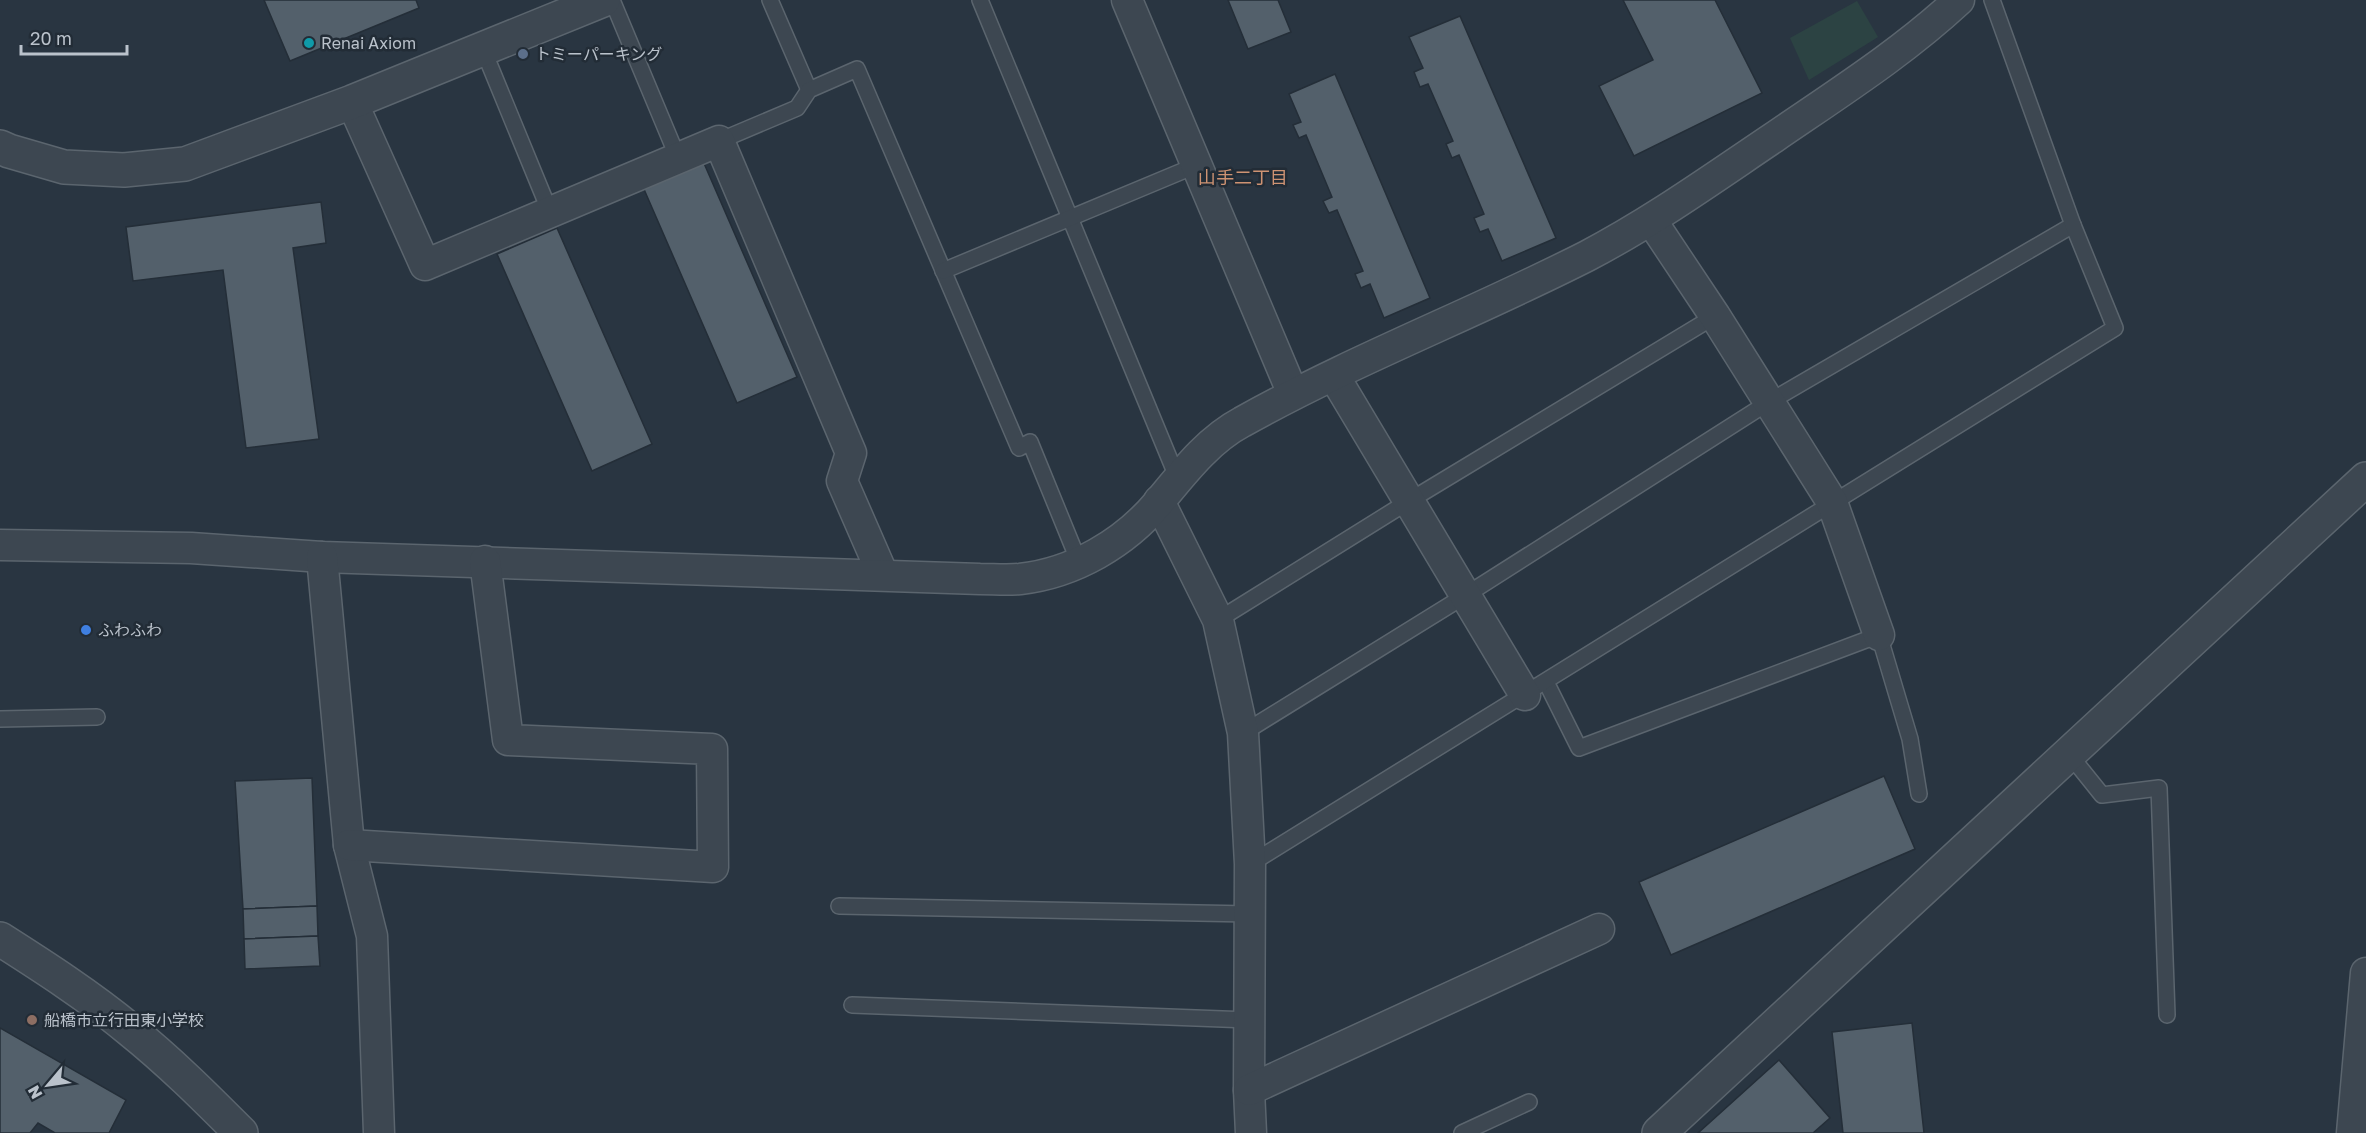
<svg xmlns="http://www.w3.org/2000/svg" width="2366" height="1133" font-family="'Golos Text','Noto Sans JP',sans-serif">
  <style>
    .green { fill: #2c4343 }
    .building { fill: #53606b; stroke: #242e38; stroke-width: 1.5 }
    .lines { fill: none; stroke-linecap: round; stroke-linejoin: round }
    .service-casing { stroke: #5b656e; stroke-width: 18 }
    .minor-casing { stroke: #5b656e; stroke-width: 33 }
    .tertiary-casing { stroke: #5b656e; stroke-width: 36 }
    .service { stroke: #3d4751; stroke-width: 15 }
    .minor { stroke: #3d4751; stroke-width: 30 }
    .tertiary { stroke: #3d4751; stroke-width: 33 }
    .culture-dot { fill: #0f9aa8; stroke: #222c36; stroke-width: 2 }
    .service-dot { fill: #5c6f8a; stroke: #222c36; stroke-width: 2 }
    .shop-dot { fill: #3f7fe0; stroke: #222c36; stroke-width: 2 }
    .education-dot { fill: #8d6e63; stroke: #222c36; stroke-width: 2 }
    .labels { text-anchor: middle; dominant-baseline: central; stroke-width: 5; stroke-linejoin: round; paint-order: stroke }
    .poi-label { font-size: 16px; fill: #bac2cb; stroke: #222c36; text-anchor: start }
    .neighbourhood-label { font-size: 18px; fill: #ce9373; stroke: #222c36 }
  </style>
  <rect width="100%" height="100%" fill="#293541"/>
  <polygon class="green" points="1857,1 1878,37 1809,80 1790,38"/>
  <g class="building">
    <polygon points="264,0 416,0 419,8 290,61"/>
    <polygon points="1228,0 1278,0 1291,32 1248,49"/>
    <polygon points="1623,0 1715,0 1762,93 1634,156 1599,86 1653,60"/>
    <polygon points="1460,16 1556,238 1502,261 1488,229 1480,232 1474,218 1484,214 1459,155 1452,158 1446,144 1453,141 1428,84 1420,87 1414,72 1423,68 1409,37"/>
    <polygon points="1335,74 1430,298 1384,318 1370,284 1361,288 1355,274 1363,271 1337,210 1329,213 1323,201 1332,197 1306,135 1299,138 1293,125 1301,122 1289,94"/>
    <polygon points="703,161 797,377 737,403 643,187"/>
    <polygon points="321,202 326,243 293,248 319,439 246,448 223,270 133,281 126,227"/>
    <polygon points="557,228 652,444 592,471 497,254"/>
    <polygon points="1884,776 1915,849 1671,955 1639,882"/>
    <polygon points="312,778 317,906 243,909 235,781"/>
    <polygon points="317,906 318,936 244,939 243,909"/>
    <polygon points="318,936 320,966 245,969 244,939"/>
    <polygon points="1912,1023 1924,1133 1843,1133 1832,1032"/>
    <polygon points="0,1028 126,1100 109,1133 55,1133 38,1123 30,1133 0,1133"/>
    <polygon points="1779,1060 1830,1118 1813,1133 1698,1133"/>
  </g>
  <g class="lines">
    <g class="service-casing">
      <g id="service">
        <polyline points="612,0 678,158"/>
        <polyline points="770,0 809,90"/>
        <polyline points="980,0 1177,477"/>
        <polyline points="483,49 550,212"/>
        <polyline points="719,141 797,108 809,90 857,69 1019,448 1030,442 1079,562"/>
        <polyline points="943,271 1197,165"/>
        <polyline points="1218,620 1409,501 1715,316"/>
        <polyline points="1546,682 1579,748 1879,635 1910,739 1919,794"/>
        <polyline points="0,719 97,717"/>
        <polyline points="1243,733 1466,595 1769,402 2073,225"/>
        <polyline points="2069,754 2102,795 2159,788 2167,1015"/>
        <polyline points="1250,864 2115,328 2073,225 1992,0"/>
        <polyline points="839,906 1250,914"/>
        <polyline points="852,1005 1249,1020"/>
        <polyline points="1462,1133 1529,1102"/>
      </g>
    </g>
    <g class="minor-casing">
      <g id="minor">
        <polyline points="1127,0 1293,394"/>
        <polyline points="352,102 425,265 719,141 851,453 842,481 883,575"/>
        <polyline points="1651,220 1715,316 1832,502 1879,635"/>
        <polyline points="1334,376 1525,695"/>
        <polyline points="1159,501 1218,620 1243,733 1250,864 1249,1090 1251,1133"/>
        <path d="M 0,545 L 191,548 L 322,557 L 980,579 C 993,579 1007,580 1020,579 C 1074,573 1125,543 1159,502 C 1183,473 1208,440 1242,422 C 1353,360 1473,314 1587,256 C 1652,222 1712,179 1773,138 C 1837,94 1902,53 1959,0"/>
        <polyline points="322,557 349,845 372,936 379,1133"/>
        <polyline points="349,845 713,867 712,749 508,740 485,561"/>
        <polyline points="1249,1090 1599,929"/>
        <polyline points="2352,1133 2366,973"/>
      </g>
    </g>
    <g class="tertiary-casing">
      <g id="tertiary">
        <polyline points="0,147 9,151 64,167 124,170 185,164 352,102 603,0"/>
        <path d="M 0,939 C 44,967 89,996 129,1029 C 169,1061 205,1097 241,1133"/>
        <polyline points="1659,1133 2366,479"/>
      </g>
    </g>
    <use href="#service" class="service"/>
    <use href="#minor" class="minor"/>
    <use href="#tertiary" class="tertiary"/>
  </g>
  <circle class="culture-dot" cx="309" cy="43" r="6"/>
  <circle class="service-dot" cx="523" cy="54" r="6"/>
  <circle class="shop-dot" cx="86" cy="630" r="6"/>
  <circle class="education-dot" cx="32" cy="1020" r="6"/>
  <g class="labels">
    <g class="poi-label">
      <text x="321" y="43">Renai Axiom</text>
      <text x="535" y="54">トミーパーキング</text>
      <text x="98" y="630">ふわふわ</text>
      <text x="44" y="1020">船橋市立行田東小学校</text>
    </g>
    <g class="neighbourhood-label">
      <text x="1243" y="177">山手二丁目</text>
    </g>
  </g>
  <g transform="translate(48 1085) rotate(241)" stroke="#222c36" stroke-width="4.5" paint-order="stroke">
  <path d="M0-4.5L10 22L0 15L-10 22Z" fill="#bac2cb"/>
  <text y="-9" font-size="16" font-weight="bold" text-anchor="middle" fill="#bac2cb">N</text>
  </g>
  <path d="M21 45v9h106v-9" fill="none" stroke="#bac2cb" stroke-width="3"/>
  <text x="30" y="45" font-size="18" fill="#bac2cb" stroke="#222c36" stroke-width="4.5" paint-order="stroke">20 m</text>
</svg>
